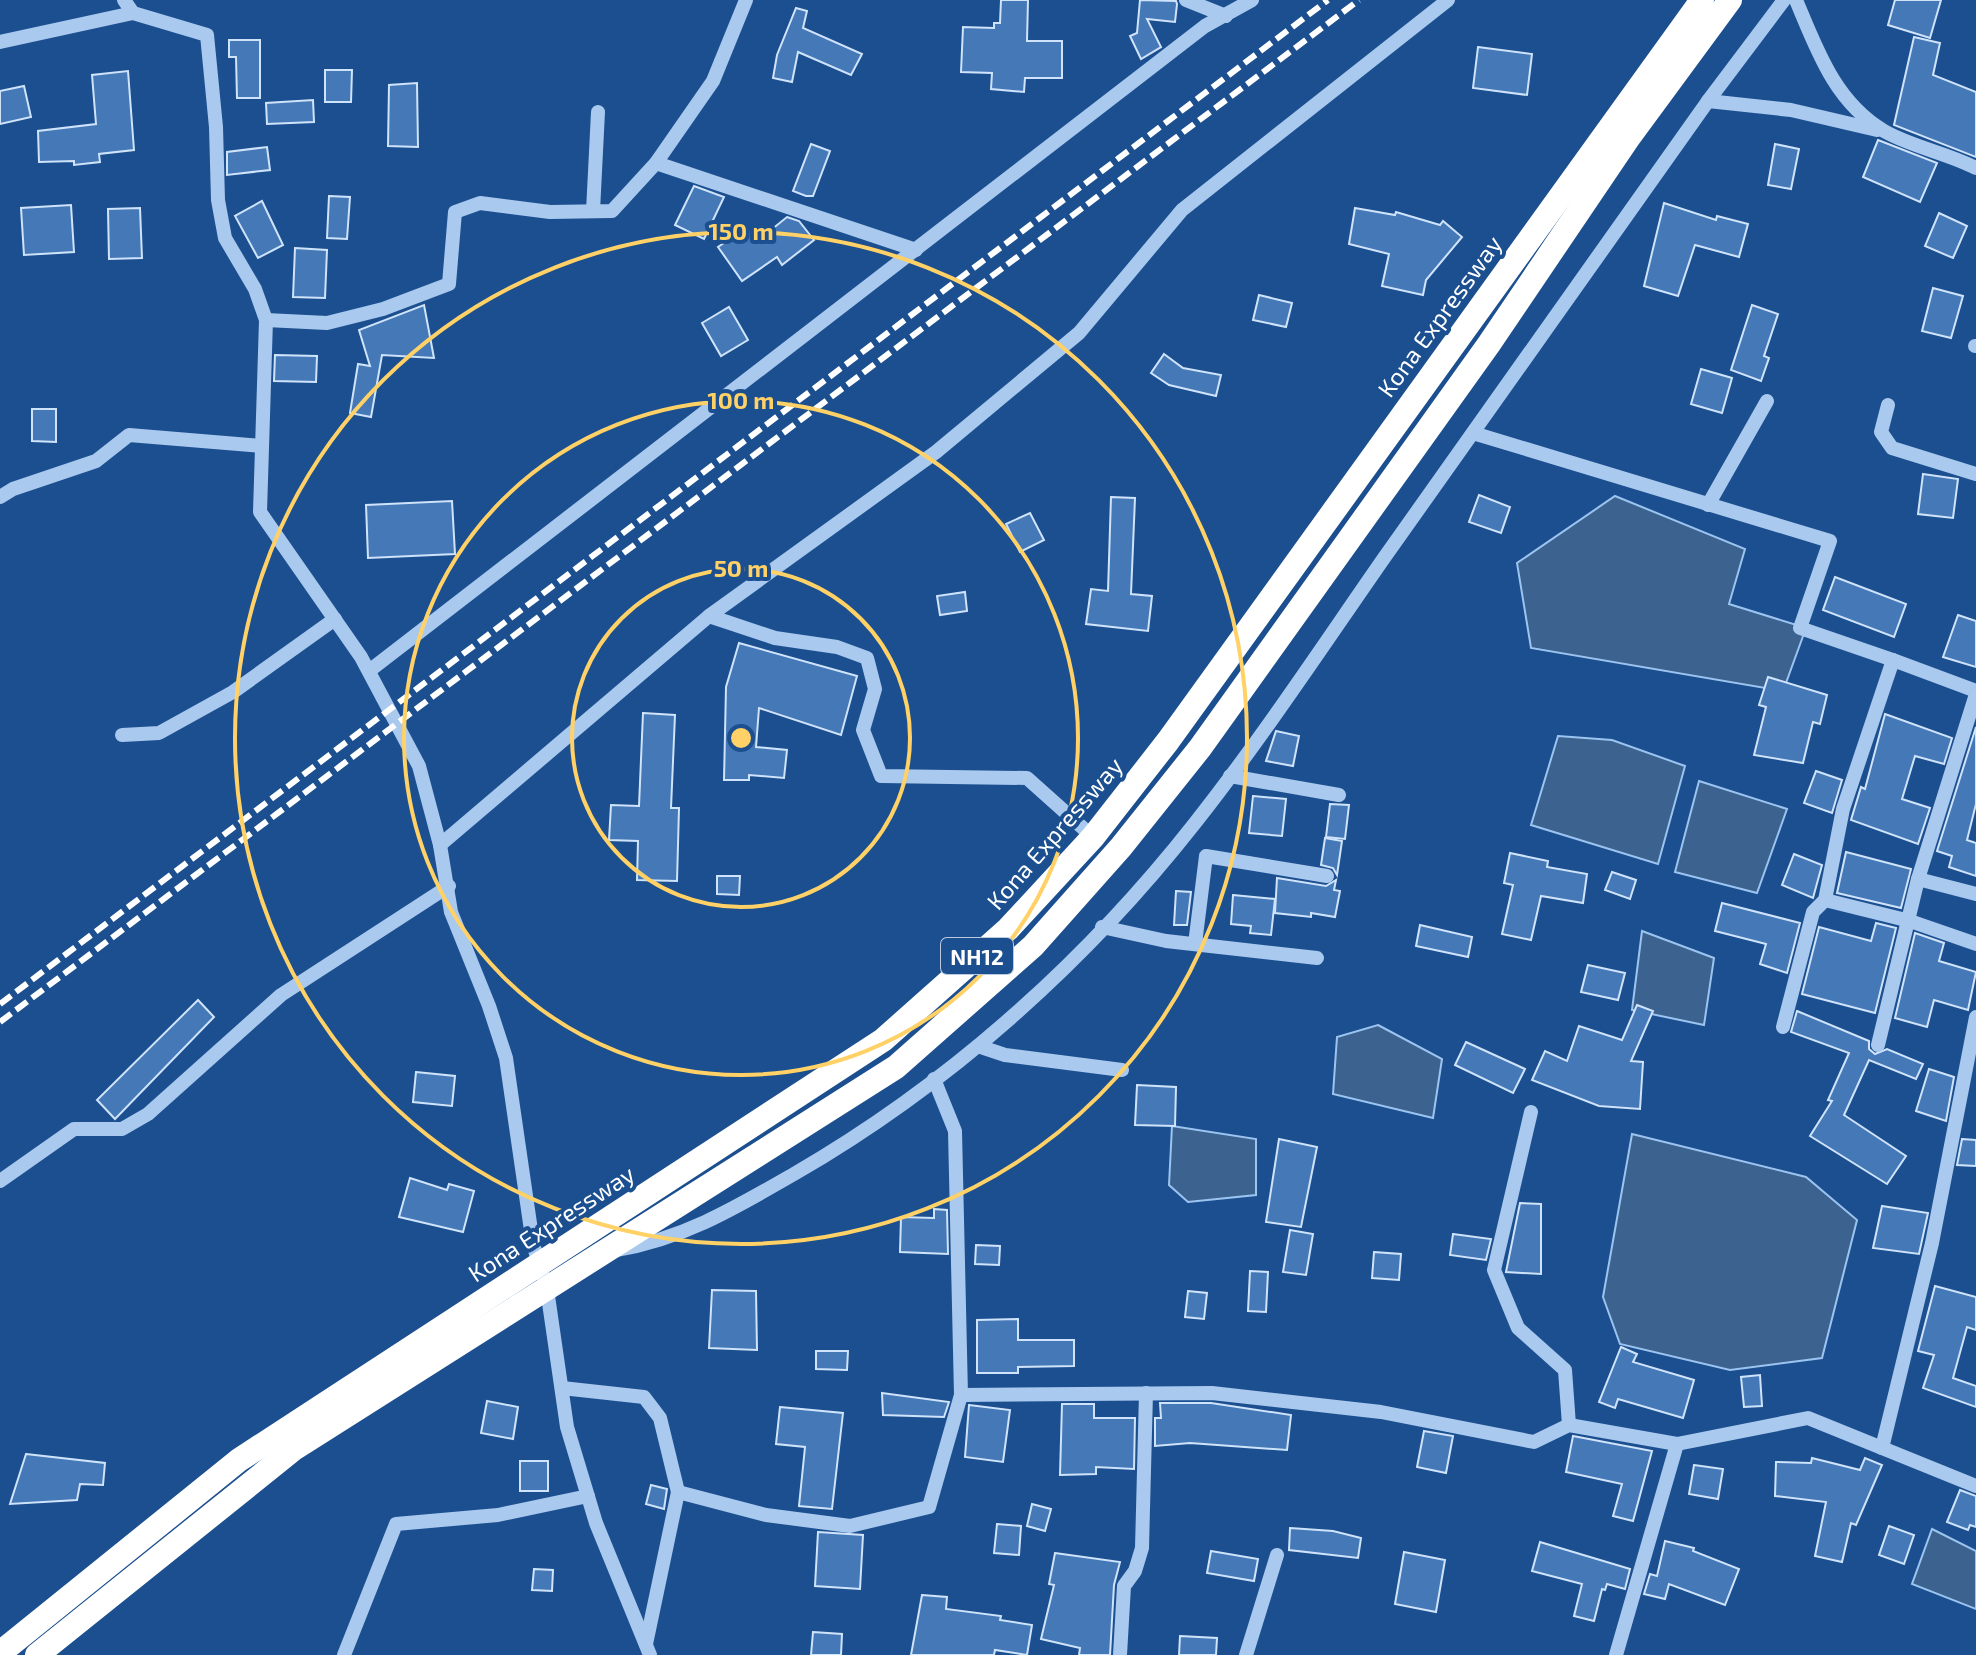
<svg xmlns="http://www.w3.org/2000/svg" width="1976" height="1655" font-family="'Exo 2',sans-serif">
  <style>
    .water { fill: #3c6290; stroke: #9cc4f0; stroke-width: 2 }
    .building { fill: #4478b7; stroke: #cfe3fa; stroke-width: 2 }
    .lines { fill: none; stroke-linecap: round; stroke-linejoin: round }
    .minor { stroke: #a9c9ee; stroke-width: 14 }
    .highway { stroke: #fff; stroke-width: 24 }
    .rail { stroke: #fff; stroke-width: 6; stroke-dasharray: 14 6; stroke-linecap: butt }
    .ring { fill: none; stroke: #ffd166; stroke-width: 4 }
    .labels { text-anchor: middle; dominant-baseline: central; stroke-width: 8; stroke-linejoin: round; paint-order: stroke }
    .shield { fill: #1b4f8f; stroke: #bbcadd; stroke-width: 2 }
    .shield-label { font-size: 22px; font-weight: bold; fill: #fff }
    .street-label { font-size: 24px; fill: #fff; stroke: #1b4f8f }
    .centre { fill: #ffd166; stroke: #1b4f8f; stroke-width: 4 }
    .ring-label { font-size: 24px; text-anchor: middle; font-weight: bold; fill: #ffd166; stroke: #1b4f8f; stroke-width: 8; stroke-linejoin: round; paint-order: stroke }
  </style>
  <rect width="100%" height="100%" fill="#1b4f8f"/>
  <g class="water">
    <polygon points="1615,496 1745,549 1729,604 1806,628 1783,691 1531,648 1517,563"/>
    <polygon points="1558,736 1612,740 1685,766 1658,864 1531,825"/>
    <polygon points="1699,781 1787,809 1757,893 1675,872"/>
    <polygon points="1642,931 1714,958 1704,1025 1632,1010"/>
    <polygon points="1378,1025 1442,1059 1433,1118 1333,1094 1337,1037"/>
    <polygon points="1172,1126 1256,1139 1256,1195 1188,1202 1169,1185"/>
    <polygon points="1632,1134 1806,1177 1857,1220 1822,1358 1730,1370 1620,1344 1603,1297"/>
    <polygon points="1932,1529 1976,1551 1976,1609 1912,1584"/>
  </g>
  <g class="building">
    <polygon points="1001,0 1028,0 1027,41 1062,41 1062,78 1025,78 1024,92 991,89 992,73 961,72 963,27 994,28 994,23 1000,23"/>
    <polygon points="1140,0 1176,1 1177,4 1175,22 1147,19 1161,47 1141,59 1130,36 1137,33"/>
    <polygon points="1895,0 1941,0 1930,38 1888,25"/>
    <polygon points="796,8 807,11 803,28 862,54 851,75 798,52 792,82 773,78 777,55"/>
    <polygon points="1914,37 1940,43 1933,75 1976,92 1976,157 1894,125"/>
    <polygon points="229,40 260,40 260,98 237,98 236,57 229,57"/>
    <polygon points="1478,47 1532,54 1527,95 1473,88"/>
    <polygon points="325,70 352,70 351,102 325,102"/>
    <polygon points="128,71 134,150 99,154 100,162 74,165 74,161 39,162 38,131 96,124 92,75"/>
    <polygon points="417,83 418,147 388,146 389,85"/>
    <polygon points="24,86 31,117 0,124 0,91"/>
    <polygon points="313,100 314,122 267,124 266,103"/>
    <polygon points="1878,140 1937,163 1920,202 1863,177"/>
    <polygon points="811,144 830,151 813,196 806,196 793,191"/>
    <polygon points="1775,144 1799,149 1791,189 1768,185"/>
    <polygon points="267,147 270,170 227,175 227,152"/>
    <polygon points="694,186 724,197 704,239 675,225"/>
    <polygon points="329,196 350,197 347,239 327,238"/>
    <polygon points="262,201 283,245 258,258 235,216"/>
    <polygon points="1664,203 1716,220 1717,216 1748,224 1739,257 1695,245 1678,296 1644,286"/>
    <polygon points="71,205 74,252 24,255 21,208"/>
    <polygon points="140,208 142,258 109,259 108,209"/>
    <polygon points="1355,208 1395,215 1396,212 1440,225 1443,221 1462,237 1426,280 1423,295 1382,286 1389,254 1349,244"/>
    <polygon points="1939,213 1967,226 1953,258 1925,246"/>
    <polygon points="787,217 799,221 814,240 782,265 777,257 742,281 718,247 746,228 756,242"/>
    <polygon points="295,248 327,250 325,298 293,297"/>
    <polygon points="1933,288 1963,296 1951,338 1922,331"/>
    <polygon points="1259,295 1292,303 1286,327 1253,320"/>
    <polygon points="424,305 434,358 382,355 371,417 350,413 358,364 370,366 359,330"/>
    <polygon points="1752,305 1778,314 1764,356 1769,358 1761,381 1731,370"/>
    <polygon points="729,307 748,340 721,356 702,323"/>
    <polygon points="1164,354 1183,368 1221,375 1216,396 1169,385 1151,373"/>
    <polygon points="275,355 317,356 316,382 274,381"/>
    <polygon points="1701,369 1732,378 1722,413 1691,404"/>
    <polygon points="32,409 56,409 56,442 32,441"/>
    <polygon points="1923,474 1958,479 1953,518 1918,514"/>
    <polygon points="1479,495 1510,507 1501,533 1469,522"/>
    <polygon points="1111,497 1135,498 1131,594 1152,596 1148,631 1086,624 1091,589 1108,591"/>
    <polygon points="452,501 455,554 368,558 366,505"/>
    <polygon points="1030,513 1044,540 1020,552 1006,524"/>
    <polygon points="1835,577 1906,604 1894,637 1823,610"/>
    <polygon points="965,592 967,611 940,615 937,596"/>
    <polygon points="1958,615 1976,621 1976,667 1943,657"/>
    <polygon points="739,643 857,676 841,735 759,708 756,747 787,750 784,778 749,775 749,780 724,780 726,687"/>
    <polygon points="1768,677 1827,695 1820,724 1813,722 1803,763 1754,755 1766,707 1759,705"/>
    <polygon points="643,713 675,715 671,808 679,808 677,881 637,880 638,841 609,840 611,805 639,806"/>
    <polygon points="1885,714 1952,738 1944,764 1915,756 1902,799 1930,808 1918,844 1851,820 1861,787 1865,789"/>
    <polygon points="1976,727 1976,804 1967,840 1976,843 1976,876 1949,867 1952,856 1937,851"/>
    <polygon points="1276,731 1299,736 1293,766 1266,761"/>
    <polygon points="1816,771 1842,780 1832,813 1804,803"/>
    <polygon points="1253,796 1286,799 1282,836 1249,833"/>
    <polygon points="1330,804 1349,805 1345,839 1326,837"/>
    <polygon points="1325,838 1342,841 1337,875 1333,868 1321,865"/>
    <polygon points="1846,852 1911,869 1901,908 1837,893"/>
    <polygon points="1510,853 1548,861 1547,867 1587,874 1583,903 1541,896 1531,940 1502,934 1513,885 1504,883"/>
    <polygon points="1794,854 1822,865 1813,898 1782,885"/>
    <polygon points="1612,872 1636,880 1630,899 1605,890"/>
    <polygon points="717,876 740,876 739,895 717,894"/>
    <polygon points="1277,878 1326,886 1336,880 1334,890 1340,891 1335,917 1311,913 1311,917 1275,913"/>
    <polygon points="1176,891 1191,892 1187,925 1174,925"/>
    <polygon points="1233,895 1275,899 1271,935 1250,933 1251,926 1231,924"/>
    <polygon points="1722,903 1800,923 1787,973 1760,964 1766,944 1715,931"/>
    <polygon points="1876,923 1896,928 1875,1013 1802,994 1819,927 1871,941"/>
    <polygon points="1420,925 1472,937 1468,957 1416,946"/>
    <polygon points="1915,933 1944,943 1939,961 1976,972 1968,1010 1934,1000 1927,1027 1895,1018"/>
    <polygon points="1588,965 1625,973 1618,1000 1581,992"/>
    <polygon points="198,1000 214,1017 115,1119 97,1100"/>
    <polygon points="1637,1005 1653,1011 1631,1061 1643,1062 1640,1109 1599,1106 1532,1080 1545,1051 1567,1061 1579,1026 1622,1040"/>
    <polygon points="1797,1011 1869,1041 1869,1049 1875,1054 1887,1049 1923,1064 1916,1079 1869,1060 1844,1115 1906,1156 1887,1184 1810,1136 1832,1101 1828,1100 1849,1053 1791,1032"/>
    <polygon points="1466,1042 1525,1069 1513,1093 1455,1065"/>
    <polygon points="1929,1069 1954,1077 1946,1121 1916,1111"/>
    <polygon points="416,1072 455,1076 452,1106 413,1102"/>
    <polygon points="1137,1085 1176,1087 1175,1126 1135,1125"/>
    <polygon points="1279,1139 1317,1147 1301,1227 1266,1222"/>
    <polygon points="1962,1139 1976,1140 1976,1166 1957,1165"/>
    <polygon points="410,1178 447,1190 449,1184 474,1191 463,1232 399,1217"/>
    <polygon points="1520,1203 1541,1204 1541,1274 1506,1272"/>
    <polygon points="1882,1206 1928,1213 1919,1254 1873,1248"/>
    <polygon points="934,1209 947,1210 948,1254 900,1252 901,1217 934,1218"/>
    <polygon points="1290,1230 1313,1234 1306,1275 1283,1272"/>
    <polygon points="1453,1234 1491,1239 1486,1260 1450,1255"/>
    <polygon points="976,1245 1000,1246 999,1265 975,1264"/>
    <polygon points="1374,1252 1401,1254 1399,1280 1372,1278"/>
    <polygon points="1250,1271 1268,1272 1266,1312 1248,1311"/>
    <polygon points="1935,1286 1976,1297 1976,1330 1967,1327 1953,1378 1976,1386 1976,1407 1923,1388 1934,1355 1918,1351"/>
    <polygon points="712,1290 756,1291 757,1350 709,1348"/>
    <polygon points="1188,1291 1207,1293 1204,1319 1185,1317"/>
    <polygon points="1018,1319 1018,1340 1074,1340 1074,1366 1018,1367 1018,1373 977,1373 977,1320"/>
    <polygon points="1621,1347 1637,1354 1633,1362 1694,1380 1683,1418 1618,1399 1615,1408 1599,1402"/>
    <polygon points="816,1351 848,1351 847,1370 816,1369"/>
    <polygon points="1760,1375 1762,1406 1744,1407 1741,1377"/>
    <polygon points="882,1393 949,1402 944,1417 883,1415"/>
    <polygon points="487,1401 518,1407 513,1439 481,1433"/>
    <polygon points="1160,1403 1211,1403 1291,1415 1287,1450 1190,1443 1155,1446 1155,1418 1161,1418"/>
    <polygon points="1062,1404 1094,1404 1094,1418 1135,1418 1134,1469 1096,1467 1096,1474 1060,1475"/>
    <polygon points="969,1405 1010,1410 1003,1462 965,1457"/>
    <polygon points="780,1407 843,1413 832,1509 799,1506 805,1447 776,1444"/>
    <polygon points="1424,1431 1453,1436 1446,1473 1417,1467"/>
    <polygon points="1573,1436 1652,1451 1633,1521 1613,1516 1622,1484 1566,1472"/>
    <polygon points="26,1454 105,1463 103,1485 80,1484 77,1500 10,1504"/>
    <polygon points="1812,1458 1860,1470 1865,1458 1882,1465 1856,1525 1851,1523 1842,1562 1815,1556 1826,1502 1775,1496 1776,1462 1811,1463"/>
    <rect x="520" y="1461" width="28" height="30"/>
    <polygon points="1694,1465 1723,1469 1718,1499 1689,1494"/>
    <polygon points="651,1485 667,1489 664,1509 646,1504"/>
    <polygon points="1960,1490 1976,1496 1976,1527 1970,1525 1968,1530 1947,1522"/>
    <polygon points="1032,1504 1051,1509 1045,1531 1027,1526"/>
    <polygon points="997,1524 1021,1526 1019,1555 994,1553"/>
    <polygon points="1889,1526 1914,1535 1904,1564 1879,1555"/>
    <polygon points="1290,1528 1333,1531 1361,1538 1358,1558 1289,1550"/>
    <polygon points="818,1532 863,1535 860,1589 815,1586"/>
    <polygon points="1665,1541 1694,1548 1693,1551 1739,1569 1725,1605 1669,1584 1665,1599 1644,1594 1650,1574 1657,1576"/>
    <polygon points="1540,1542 1630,1569 1625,1589 1607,1584 1605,1590 1602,1589 1594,1621 1574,1616 1582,1584 1532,1571"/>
    <polygon points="1211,1551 1258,1559 1254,1581 1207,1573"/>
    <polygon points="1404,1552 1445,1560 1436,1612 1395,1604"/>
    <polygon points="1055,1553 1120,1562 1114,1585 1110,1655 1079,1655 1080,1648 1041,1639 1054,1585 1049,1584"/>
    <polygon points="534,1569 553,1570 552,1591 532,1590"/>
    <polygon points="922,1595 947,1597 946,1609 1001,1616 1000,1620 1032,1625 1027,1655 995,1650 994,1655 911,1655"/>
    <polygon points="813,1632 842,1634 841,1655 811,1655"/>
    <polygon points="1180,1636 1217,1638 1216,1655 1179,1655"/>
  </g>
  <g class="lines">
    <g class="minor">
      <polyline points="124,0 133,13 207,35 216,127 218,200 225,238 255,289 266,320 260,512 361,657 419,766 440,845 451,912 489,1006 506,1058 533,1244 547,1289 567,1427 596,1523 650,1655"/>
      <polyline points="1186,0 1226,16"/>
      <path d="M 1796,0 C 1817,50 1835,102 1884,131 C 1912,147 1947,153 1976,168"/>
      <polyline points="0,42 133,13"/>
      <polyline points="1708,101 1791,110 1877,130"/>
      <polyline points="656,163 916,250"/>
      <polyline points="593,211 598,112"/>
      <polyline points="266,320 327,323 383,309 449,284 455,212 480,203 550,212 612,211 656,163 713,81 746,0"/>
      <polyline points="1975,346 1976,346"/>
      <polyline points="1888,405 1881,432 1892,448 1976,474"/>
      <polyline points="1473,433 1830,541 1800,628 1893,660"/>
      <polyline points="0,497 13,489 96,461 129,435 261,446"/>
      <polyline points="1708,505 1767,401"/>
      <polyline points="709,616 775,638 837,647 867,658 875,689 863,730 881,776 1027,778 1093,837"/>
      <polyline points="369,671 1205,26 1252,0"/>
      <polyline points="122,735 159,733 233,692 335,619"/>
      <polyline points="1230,776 1339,795"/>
      <polyline points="440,845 709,616 936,452 1079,333 1182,210 1448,0"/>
      <polyline points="1918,879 1976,894"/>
      <polyline points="1825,900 1910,921 1976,944"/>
      <polyline points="1102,927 1166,941 1317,958"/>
      <polyline points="1195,944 1206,856 1327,876"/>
      <polyline points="1783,1027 1813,912 1825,900 1843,809 1893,660 1976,691"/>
      <polyline points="1878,1045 1918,879 1976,694"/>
      <polyline points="978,1046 1005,1055 1122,1070"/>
      <polyline points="1531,1112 1494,1270 1518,1328 1565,1370 1569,1425"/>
      <polyline points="0,1181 74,1129 122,1129 148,1114 281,995 449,886"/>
      <path d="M 616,1250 C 683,1239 735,1208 794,1174 C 948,1085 1085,963 1195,823 C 1262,738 1322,647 1384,558 C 1492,406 1600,253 1708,101 L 1784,0"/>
      <polyline points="562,1388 644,1397 660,1418 678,1492 646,1644"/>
      <polyline points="961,1395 1212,1393 1381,1412 1534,1442 1569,1425 1677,1444"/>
      <polyline points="1882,1448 1932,1243 1976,1017"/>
      <polyline points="678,1492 766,1515 850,1526 929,1507 961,1395 955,1131 934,1079"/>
      <polyline points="344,1655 396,1524 498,1515 588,1496"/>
      <polyline points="1120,1655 1124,1586 1135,1571 1142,1548 1146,1393"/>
      <polyline points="1246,1655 1277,1555"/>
      <polyline points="1616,1655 1677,1444 1808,1418 1976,1486"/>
    </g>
    <g class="highway">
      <polyline points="0,1653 239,1460 883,1040 1008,929 1093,837 1168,741 1702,0"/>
      <polyline points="37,1655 295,1448 896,1067 1033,946 1121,847 1200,748 1489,344 1627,140 1730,0"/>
    </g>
    <g class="rail">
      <polyline points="0,1004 1328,0"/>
      <polyline points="0,1022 1359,0"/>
    </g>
  </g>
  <g class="ring">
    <circle cx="741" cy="738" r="169"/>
    <circle cx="741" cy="738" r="337"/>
    <circle cx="741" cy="738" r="506"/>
  </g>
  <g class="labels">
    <rect class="shield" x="941" y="938" width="72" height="36" rx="6"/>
    <g class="shield-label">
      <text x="977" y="956">NH12</text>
    </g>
    <g class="street-label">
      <text transform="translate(1439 316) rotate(-54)">Kona Expressway</text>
      <text transform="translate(1054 833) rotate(-49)">Kona Expressway</text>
      <text transform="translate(551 1223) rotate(-33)">Kona Expressway</text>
    </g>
  </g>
  <circle cx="741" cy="738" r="12" class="centre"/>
  <g class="ring-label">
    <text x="741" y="240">150 m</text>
    <text x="741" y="409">100 m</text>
    <text x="741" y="577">50 m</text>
  </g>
</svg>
